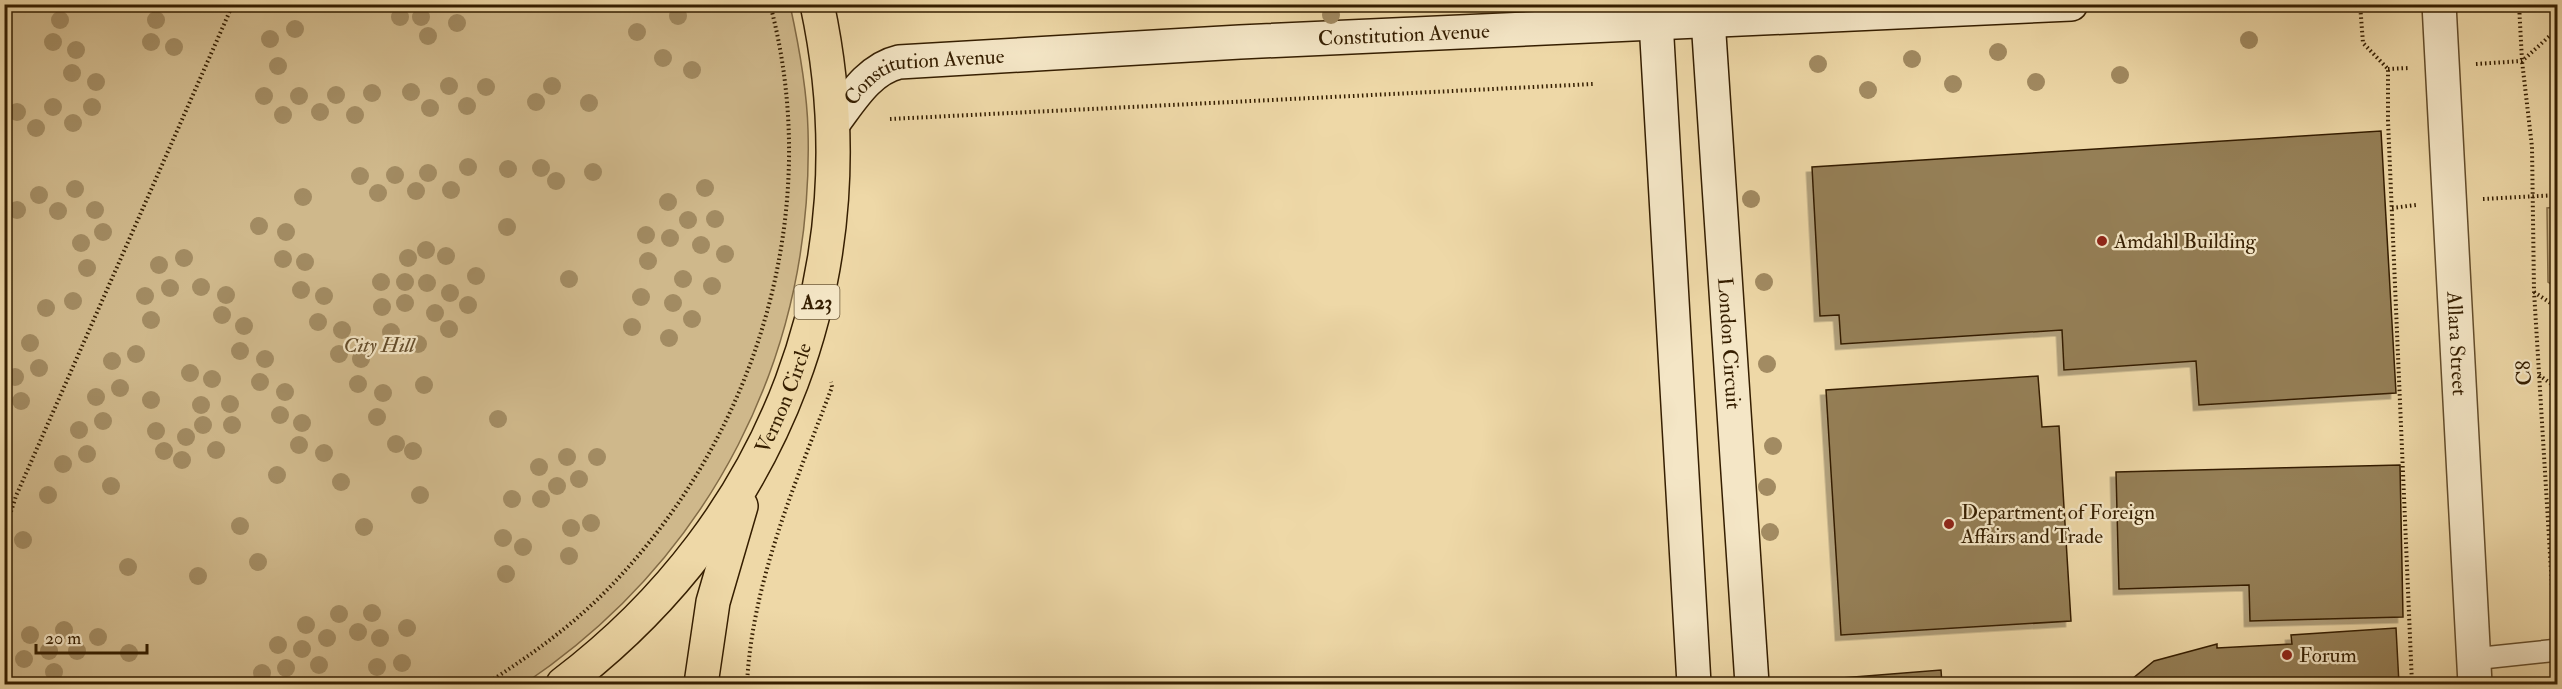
<svg xmlns="http://www.w3.org/2000/svg" width="2562" height="689" font-family="'IM FELL Double Pica',serif">
  <style>
    .green { fill: #cfb88b; stroke: #826b46; stroke-width: 1.5 }
    .building { fill: #957f57; stroke: #351e00; stroke-width: 1.5; filter: url(#shadow) }
    .lines { fill: none; stroke-linecap: round; stroke-linejoin: round }
    .lane-casing { stroke: #634c2a; stroke-width: 24 }
    .street-casing { stroke: #634c2a; stroke-width: 36 }
    .secondary-casing { stroke: #351e00; stroke-width: 36 }
    .highway-casing { stroke: #351e00; stroke-width: 36 }
    .path { stroke: #351e00; stroke-width: 4; stroke-dasharray: 1.5 3; stroke-linecap: butt }
    .lane { stroke: #f4e6c6; stroke-width: 21 }
    .street { stroke: #f4e6c6; stroke-width: 33 }
    .secondary { stroke: #f4e6c6; stroke-width: 33 }
    .highway { stroke: #eed8a7; stroke-width: 33 }
    .tree { fill: #a28b62 }
    .poi-dot { fill: #8f2418; stroke: #f4e6c6; stroke-width: 2 }
    .labels { text-anchor: middle; dominant-baseline: central; stroke-width: 4.5; stroke-linejoin: round; paint-order: stroke }
    .shield { fill: #f4e6c6; stroke: #6e5a3b; stroke-width: 1.5 }
    .shield-label { font-size: 20px; font-weight: bold; fill: #351e00 }
    .street-label { font-size: 21px; fill: #351e00; stroke: #f4e6c6 }
    .poi-label { font-size: 21px; fill: #351e00; stroke: #f4e6c6; text-anchor: start }
    .park-label { font-size: 21px; font-style: italic; fill: #634c2a; stroke: #f4e6c6 }
  </style>
  <defs>
    <filter id="shadow"><feDropShadow dx="-5.5" dy="5.5" stdDeviation="0" flood-color="#0004"/></filter>
  </defs>
  <rect width="100%" height="100%" fill="#eed8a7"/>
  <filter id="stains"><feTurbulence type="fractalNoise" baseFrequency=".00333" numOctaves="4"/><feColorMatrix values="0 0 0 0 .2 0 0 0 0 .09 0 0 0 0 .02 0 0 0 .5 -.17"/></filter>
  <radialGradient id="worn" r=".72"><stop offset=".6" stop-color="#630" stop-opacity="0"/><stop offset="1" stop-color="#630" stop-opacity=".3"/></radialGradient>
  <g class="green">
    <path d="M 4,5 L 790,5 C 799,46 807,88 808,130 C 814,356 711,558 524,684 L 5,684 Z"/>
    <polygon points="2557,207 2558,207 2557,288 2548,282 2547,208"/>
  </g>
  <g class="building">
    <polygon points="2381,131 2396,393 2199,405 2196,361 2064,370 2062,330 1841,344 1839,315 1820,316 1812,167"/>
    <polygon points="2038,376 2042,427 2059,426 2071,621 1841,635 1826,390"/>
    <polygon points="2400,465 2403,617 2250,621 2249,585 2119,589 2116,472"/>
    <polygon points="2396,628 2399,684 2126,684 2154,661 2217,644 2217,648 2292,644 2291,635"/>
    <polygon points="1941,670 1942,684 1804,684 1804,681"/>
  </g>
  <g class="lines">
    <g class="lane-casing">
      <polyline id="lane" points="2473,659 2558,650"/>
    </g>
    <g class="street-casing">
      <g id="street">
        <path id="s1" d="M 2439,4 L 2475,684"/>
      </g>
    </g>
    <g class="secondary-casing">
      <g id="secondary">
        <polyline points="1655,4 1694,684"/>
        <path id="s2" d="M 1707,4 L 1752,684"/>
        <path id="s3" d="M 834,122 C 852,98 869,69 899,62 L 1240,42 L 2071,4"/>
      </g>
    </g>
    <g class="highway-casing">
      <g id="highway">
        <path id="s4" d="M 563,684 C 777,522 874,268 817,4"/>
        <polyline points="701,684 713,602 741,506"/>
      </g>
    </g>
    <g class="path">
      <polyline points="2360,4 2363,43 2388,69 2388,121 2412,684"/>
      <polyline points="2519,4 2522,61 2532,147 2534,291 2554,620"/>
      <polyline points="2476,64 2522,61 2553,33 2558,33"/>
      <polyline points="2388,69 2409,68"/>
      <polyline points="890,119 1593,84"/>
      <polyline points="2483,199 2558,195"/>
      <polyline points="2392,208 2416,205"/>
      <polyline points="2534,292 2558,308"/>
      <polyline points="2539,375 2558,389"/>
      <polyline points="4,533 16,496 233,4"/>
      <path d="M 486,684 C 528,657 568,629 604,593 C 755,441 826,214 770,4"/>
      <path d="M 747,684 C 752,582 796,482 832,387 L 831,382"/>
    </g>
    <use href="#lane" class="lane"/>
    <use href="#street" class="street"/>
    <use href="#secondary" class="secondary"/>
    <use href="#highway" class="highway"/>
  </g>
  <g class="tree">
    <circle cx="1331" cy="15" r="9"/>
    <circle cx="678" cy="16" r="9"/>
    <circle cx="400" cy="17" r="9"/>
    <circle cx="421" cy="17" r="9"/>
    <circle cx="60" cy="20" r="9"/>
    <circle cx="156" cy="20" r="9"/>
    <circle cx="457" cy="23" r="9"/>
    <circle cx="295" cy="29" r="9"/>
    <circle cx="637" cy="32" r="9"/>
    <circle cx="428" cy="36" r="9"/>
    <circle cx="270" cy="39" r="9"/>
    <circle cx="2249" cy="40" r="9"/>
    <circle cx="53" cy="42" r="9"/>
    <circle cx="151" cy="42" r="9"/>
    <circle cx="174" cy="47" r="9"/>
    <circle cx="76" cy="50" r="9"/>
    <circle cx="1998" cy="52" r="9"/>
    <circle cx="663" cy="58" r="9"/>
    <circle cx="1912" cy="59" r="9"/>
    <circle cx="1818" cy="64" r="9"/>
    <circle cx="278" cy="66" r="9"/>
    <circle cx="692" cy="70" r="9"/>
    <circle cx="72" cy="73" r="9"/>
    <circle cx="2120" cy="75" r="9"/>
    <circle cx="96" cy="82" r="9"/>
    <circle cx="2036" cy="82" r="9"/>
    <circle cx="1953" cy="84" r="9"/>
    <circle cx="449" cy="86" r="9"/>
    <circle cx="552" cy="86" r="9"/>
    <circle cx="486" cy="87" r="9"/>
    <circle cx="1868" cy="90" r="9"/>
    <circle cx="411" cy="92" r="9"/>
    <circle cx="372" cy="93" r="9"/>
    <circle cx="336" cy="95" r="9"/>
    <circle cx="264" cy="96" r="9"/>
    <circle cx="299" cy="96" r="9"/>
    <circle cx="536" cy="102" r="9"/>
    <circle cx="589" cy="103" r="9"/>
    <circle cx="467" cy="106" r="9"/>
    <circle cx="53" cy="107" r="9"/>
    <circle cx="92" cy="107" r="9"/>
    <circle cx="430" cy="108" r="9"/>
    <circle cx="17" cy="112" r="9"/>
    <circle cx="320" cy="112" r="9"/>
    <circle cx="283" cy="115" r="9"/>
    <circle cx="355" cy="115" r="9"/>
    <circle cx="73" cy="123" r="9"/>
    <circle cx="36" cy="128" r="9"/>
    <circle cx="468" cy="167" r="9"/>
    <circle cx="541" cy="168" r="9"/>
    <circle cx="508" cy="169" r="9"/>
    <circle cx="593" cy="172" r="9"/>
    <circle cx="428" cy="173" r="9"/>
    <circle cx="395" cy="175" r="9"/>
    <circle cx="360" cy="176" r="9"/>
    <circle cx="556" cy="181" r="9"/>
    <circle cx="705" cy="188" r="9"/>
    <circle cx="75" cy="189" r="9"/>
    <circle cx="451" cy="190" r="9"/>
    <circle cx="416" cy="191" r="9"/>
    <circle cx="378" cy="193" r="9"/>
    <circle cx="39" cy="195" r="9"/>
    <circle cx="303" cy="197" r="9"/>
    <circle cx="1751" cy="199" r="9"/>
    <circle cx="668" cy="202" r="9"/>
    <circle cx="17" cy="210" r="9"/>
    <circle cx="95" cy="210" r="9"/>
    <circle cx="58" cy="211" r="9"/>
    <circle cx="715" cy="219" r="9"/>
    <circle cx="688" cy="220" r="9"/>
    <circle cx="259" cy="226" r="9"/>
    <circle cx="507" cy="227" r="9"/>
    <circle cx="103" cy="232" r="9"/>
    <circle cx="286" cy="232" r="9"/>
    <circle cx="646" cy="235" r="9"/>
    <circle cx="670" cy="238" r="9"/>
    <circle cx="81" cy="243" r="9"/>
    <circle cx="701" cy="245" r="9"/>
    <circle cx="426" cy="250" r="9"/>
    <circle cx="725" cy="254" r="9"/>
    <circle cx="446" cy="256" r="9"/>
    <circle cx="184" cy="258" r="9"/>
    <circle cx="408" cy="258" r="9"/>
    <circle cx="283" cy="259" r="9"/>
    <circle cx="648" cy="261" r="9"/>
    <circle cx="305" cy="262" r="9"/>
    <circle cx="159" cy="265" r="9"/>
    <circle cx="87" cy="268" r="9"/>
    <circle cx="476" cy="276" r="9"/>
    <circle cx="569" cy="279" r="9"/>
    <circle cx="683" cy="279" r="9"/>
    <circle cx="381" cy="282" r="9"/>
    <circle cx="405" cy="282" r="9"/>
    <circle cx="1764" cy="282" r="9"/>
    <circle cx="427" cy="283" r="9"/>
    <circle cx="712" cy="286" r="9"/>
    <circle cx="201" cy="287" r="9"/>
    <circle cx="170" cy="288" r="9"/>
    <circle cx="301" cy="290" r="9"/>
    <circle cx="450" cy="293" r="9"/>
    <circle cx="226" cy="295" r="9"/>
    <circle cx="145" cy="296" r="9"/>
    <circle cx="324" cy="296" r="9"/>
    <circle cx="641" cy="297" r="9"/>
    <circle cx="73" cy="301" r="9"/>
    <circle cx="405" cy="303" r="9"/>
    <circle cx="673" cy="303" r="9"/>
    <circle cx="468" cy="305" r="9"/>
    <circle cx="382" cy="307" r="9"/>
    <circle cx="46" cy="308" r="9"/>
    <circle cx="435" cy="313" r="9"/>
    <circle cx="222" cy="315" r="9"/>
    <circle cx="692" cy="319" r="9"/>
    <circle cx="151" cy="320" r="9"/>
    <circle cx="318" cy="322" r="9"/>
    <circle cx="244" cy="326" r="9"/>
    <circle cx="632" cy="327" r="9"/>
    <circle cx="449" cy="329" r="9"/>
    <circle cx="342" cy="330" r="9"/>
    <circle cx="391" cy="332" r="9"/>
    <circle cx="669" cy="338" r="9"/>
    <circle cx="30" cy="343" r="9"/>
    <circle cx="418" cy="344" r="9"/>
    <circle cx="240" cy="351" r="9"/>
    <circle cx="136" cy="354" r="9"/>
    <circle cx="339" cy="354" r="9"/>
    <circle cx="265" cy="359" r="9"/>
    <circle cx="361" cy="359" r="9"/>
    <circle cx="112" cy="361" r="9"/>
    <circle cx="1767" cy="364" r="9"/>
    <circle cx="39" cy="368" r="9"/>
    <circle cx="190" cy="373" r="9"/>
    <circle cx="15" cy="377" r="9"/>
    <circle cx="212" cy="379" r="9"/>
    <circle cx="260" cy="382" r="9"/>
    <circle cx="358" cy="384" r="9"/>
    <circle cx="424" cy="385" r="9"/>
    <circle cx="120" cy="388" r="9"/>
    <circle cx="285" cy="392" r="9"/>
    <circle cx="383" cy="393" r="9"/>
    <circle cx="96" cy="397" r="9"/>
    <circle cx="151" cy="400" r="9"/>
    <circle cx="21" cy="401" r="9"/>
    <circle cx="230" cy="404" r="9"/>
    <circle cx="201" cy="405" r="9"/>
    <circle cx="280" cy="415" r="9"/>
    <circle cx="377" cy="417" r="9"/>
    <circle cx="498" cy="419" r="9"/>
    <circle cx="103" cy="421" r="9"/>
    <circle cx="302" cy="423" r="9"/>
    <circle cx="203" cy="425" r="9"/>
    <circle cx="232" cy="425" r="9"/>
    <circle cx="79" cy="430" r="9"/>
    <circle cx="156" cy="431" r="9"/>
    <circle cx="186" cy="437" r="9"/>
    <circle cx="396" cy="444" r="9"/>
    <circle cx="299" cy="445" r="9"/>
    <circle cx="1773" cy="446" r="9"/>
    <circle cx="216" cy="450" r="9"/>
    <circle cx="164" cy="451" r="9"/>
    <circle cx="413" cy="451" r="9"/>
    <circle cx="324" cy="453" r="9"/>
    <circle cx="87" cy="454" r="9"/>
    <circle cx="567" cy="457" r="9"/>
    <circle cx="597" cy="457" r="9"/>
    <circle cx="182" cy="460" r="9"/>
    <circle cx="63" cy="464" r="9"/>
    <circle cx="539" cy="467" r="9"/>
    <circle cx="277" cy="475" r="9"/>
    <circle cx="579" cy="479" r="9"/>
    <circle cx="341" cy="482" r="9"/>
    <circle cx="111" cy="486" r="9"/>
    <circle cx="557" cy="486" r="9"/>
    <circle cx="1767" cy="487" r="9"/>
    <circle cx="48" cy="495" r="9"/>
    <circle cx="420" cy="495" r="9"/>
    <circle cx="512" cy="499" r="9"/>
    <circle cx="541" cy="499" r="9"/>
    <circle cx="591" cy="523" r="9"/>
    <circle cx="240" cy="526" r="9"/>
    <circle cx="364" cy="527" r="9"/>
    <circle cx="571" cy="528" r="9"/>
    <circle cx="1770" cy="532" r="9"/>
    <circle cx="503" cy="538" r="9"/>
    <circle cx="23" cy="540" r="9"/>
    <circle cx="523" cy="547" r="9"/>
    <circle cx="569" cy="556" r="9"/>
    <circle cx="258" cy="562" r="9"/>
    <circle cx="128" cy="567" r="9"/>
    <circle cx="506" cy="574" r="9"/>
    <circle cx="198" cy="576" r="9"/>
    <circle cx="372" cy="613" r="9"/>
    <circle cx="339" cy="614" r="9"/>
    <circle cx="306" cy="625" r="9"/>
    <circle cx="407" cy="628" r="9"/>
    <circle cx="64" cy="630" r="9"/>
    <circle cx="358" cy="632" r="9"/>
    <circle cx="30" cy="635" r="9"/>
    <circle cx="98" cy="637" r="9"/>
    <circle cx="327" cy="638" r="9"/>
    <circle cx="380" cy="638" r="9"/>
    <circle cx="278" cy="645" r="9"/>
    <circle cx="302" cy="649" r="9"/>
    <circle cx="49" cy="651" r="9"/>
    <circle cx="77" cy="651" r="9"/>
    <circle cx="129" cy="653" r="9"/>
    <circle cx="24" cy="659" r="9"/>
    <circle cx="402" cy="663" r="9"/>
    <circle cx="319" cy="665" r="9"/>
    <circle cx="377" cy="667" r="9"/>
    <circle cx="286" cy="668" r="9"/>
    <circle cx="54" cy="672" r="9"/>
    <circle cx="262" cy="673" r="9"/>
  </g>
  <g class="poi-dot">
    <circle cx="2102" cy="241" r="6"/>
    <circle cx="1949" cy="524" r="6"/>
    <circle cx="2287" cy="655" r="6"/>
  </g>
  <g class="labels">
    <rect class="shield" x="794.5" y="285" width="45" height="34" rx="4.5"/>
    <g class="shield-label">
      <text x="817" y="302">A23</text>
    </g>
    <g class="street-label">
      <text stroke="none"><textPath href="#s3" startOffset="596">Constitution Avenue</textPath></text>
      <text stroke="none"><textPath href="#s3" startOffset="110">Constitution Avenue</textPath></text>
      <text stroke="none"><textPath href="#s1" startOffset="340">Allara Street</textPath></text>
      <text stroke="none"><textPath href="#s2" startOffset="340">London Circuit</textPath></text>
      <text transform="translate(2524 373) rotate(-93)">C8</text>
      <text stroke="none"><textPath href="#s4" startOffset="366">Vernon Circle</textPath></text>
    </g>
    <g class="poi-label">
      <text x="2114" y="241">Amdahl Building</text>
      <text x="1961" y="512">Department of Foreign<tspan x="1961" dy="24">Affairs and Trade</tspan></text>
      <text x="2299" y="655">Forum</text>
    </g>
    <g class="park-label">
      <text x="379" y="345">City Hill</text>
    </g>
  </g>
  <rect width="2562" height="689" fill="none" stroke="#eed8a7" stroke-width="24"/>
  <rect x="6" y="6" width="2550" height="677" fill="none" stroke="#351e00" stroke-width="3"/>
  <rect x="12" y="12" width="2538" height="665" fill="none" stroke="#351e00" stroke-width="1.5"/>
  <path d="M36 644v9h111v-9" fill="none" stroke="#351e00" stroke-width="3"/>
  <text x="45" y="644" font-size="18" fill="#351e00" stroke="#f4e6c6" stroke-width="4.5" paint-order="stroke">20 m</text>
  <rect width="100%" height="100%" filter="url(#stains)"/>
  <rect width="100%" height="100%" fill="url(#worn)"/>
</svg>
